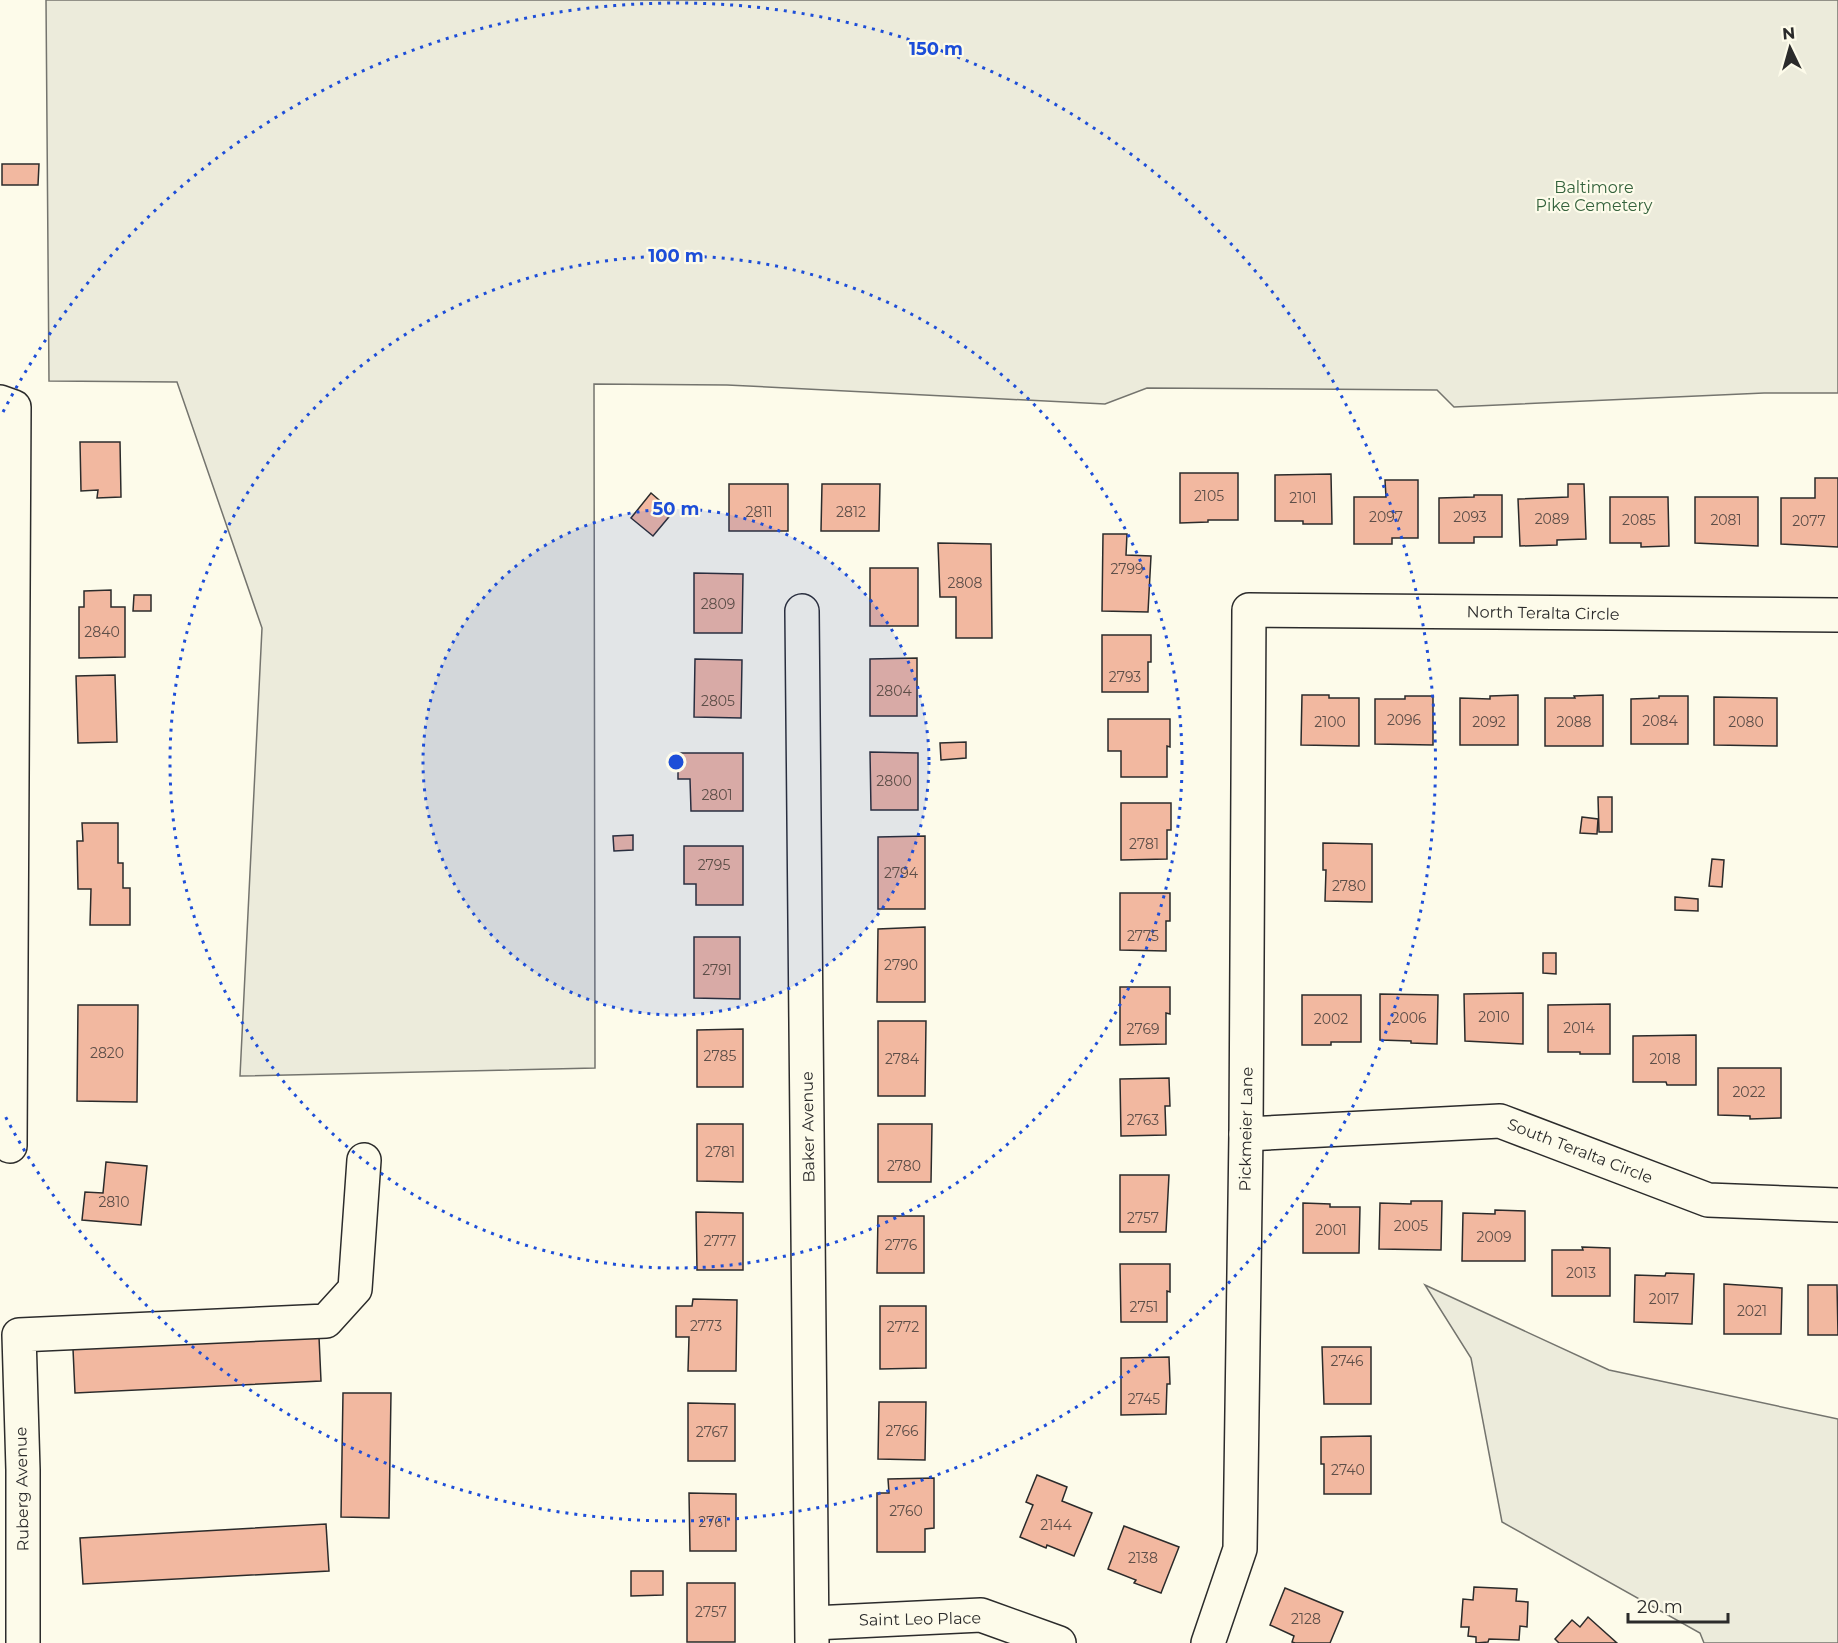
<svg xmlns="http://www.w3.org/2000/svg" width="1838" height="1643" font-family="Montserrat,sans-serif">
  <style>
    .green { fill: #ecebdb; stroke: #74746e; stroke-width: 1.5 }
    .building { fill: #f2b8a0; stroke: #2b2b2b; stroke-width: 1.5 }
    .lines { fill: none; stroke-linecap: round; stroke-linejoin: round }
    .minor-casing { stroke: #2b2b2b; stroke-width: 36 }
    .minor { stroke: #fdfbea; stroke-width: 33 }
    .ring { fill: none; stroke: #1d4ed8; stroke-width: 3; stroke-dasharray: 3 6 }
    .labels { text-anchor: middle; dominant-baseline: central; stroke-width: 4.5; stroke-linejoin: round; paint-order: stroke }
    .number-label { font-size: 14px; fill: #5d4e48 }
    .park-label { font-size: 16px; fill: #34623c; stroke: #fdfbea }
    .street-label { font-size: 16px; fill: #2b2b2b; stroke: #fdfbea }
    .centre { fill: #1d4ed8; stroke: #fdfbea; stroke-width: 3 }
    .ring-label { font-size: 18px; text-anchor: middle; font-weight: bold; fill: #1d4ed8; stroke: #fdfbea; stroke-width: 4.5; stroke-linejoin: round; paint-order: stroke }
  </style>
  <rect width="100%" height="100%" fill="#fdfbea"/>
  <g class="green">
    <polygon points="46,0 1838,0 1838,393 1764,393 1454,407 1437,390 1147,388 1105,404 727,385 594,384 595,1068 240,1076 262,628 177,382 49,381"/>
    <polygon points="1425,1285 1609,1370 1838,1419 1838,1643 1704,1643 1700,1633 1502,1522 1471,1358"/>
  </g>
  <g class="building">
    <polygon points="2,164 39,164 38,185 2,185"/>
    <polygon points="80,442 120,442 121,497 97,498 98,490 81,491"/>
    <polygon points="1180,473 1238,473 1238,520 1208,520 1208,522 1180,523"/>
    <polygon points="1331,474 1332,524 1303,524 1303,521 1275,521 1275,475"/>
    <polygon points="1815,478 1838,478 1838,547 1781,544 1781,498 1815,498"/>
    <polygon points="1385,480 1418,480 1418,538 1392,538 1392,544 1354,544 1354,497 1386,497"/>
    <rect x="729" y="484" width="59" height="47"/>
    <polygon points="822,484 880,484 879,531 821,531"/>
    <polygon points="1568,484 1584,484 1586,539 1557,540 1557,545 1520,546 1518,499 1568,497"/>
    <polygon points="651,493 673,512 653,536 631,518"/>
    <polygon points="1474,495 1502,495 1502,537 1474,537 1474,543 1439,543 1439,498 1474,497"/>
    <polygon points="1610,497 1668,497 1669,546 1641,547 1641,543 1610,543"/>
    <polygon points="1695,497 1758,497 1758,546 1695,543"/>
    <polygon points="1103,534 1127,534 1126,555 1151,556 1148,612 1102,611"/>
    <polygon points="938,543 991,544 992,638 956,638 956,597 940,597"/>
    <rect x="870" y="568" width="48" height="58"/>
    <polygon points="694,573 743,574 742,633 694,633"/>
    <polygon points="111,590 111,607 125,607 125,657 79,658 79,607 84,607 84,591"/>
    <polygon points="134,595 151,595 151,611 133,611"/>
    <polygon points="1102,635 1151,635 1151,662 1148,662 1148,692 1102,692"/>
    <polygon points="917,658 917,716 870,716 870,659"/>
    <polygon points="695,659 742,660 741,718 694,717"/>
    <polygon points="115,675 117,742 78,743 76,676"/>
    <polygon points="1302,695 1329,695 1329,698 1359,698 1359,746 1301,745"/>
    <polygon points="1518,695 1518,745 1460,745 1460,698 1490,699 1490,696"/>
    <polygon points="1603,695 1603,746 1545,746 1545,698 1575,698 1574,696"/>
    <polygon points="1405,696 1433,696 1433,745 1375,744 1375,699 1405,699"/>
    <polygon points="1659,696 1688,696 1688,744 1631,744 1631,699 1659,698"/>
    <polygon points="1714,697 1777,698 1777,746 1714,745"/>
    <polygon points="1108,719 1170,719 1170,747 1167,746 1167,777 1121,777 1121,751 1108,751"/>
    <polygon points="966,742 966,758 941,760 940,743"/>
    <polygon points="870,752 918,753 918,810 871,810"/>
    <polygon points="678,753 743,753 743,811 691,811 690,779 678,779"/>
    <polygon points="1598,797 1612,797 1612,832 1599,832"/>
    <polygon points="1121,803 1171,803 1171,830 1167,830 1167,859 1121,860"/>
    <polygon points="1582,817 1598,819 1597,834 1580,833"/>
    <polygon points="82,823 118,823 118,863 123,863 123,888 130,888 130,925 90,925 91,889 78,889 77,841 83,841"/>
    <polygon points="633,835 633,850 614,851 613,836"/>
    <polygon points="925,836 925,909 878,909 878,837"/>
    <polygon points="1323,843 1372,844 1372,902 1325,901 1326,870 1323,870"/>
    <polygon points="684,846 743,846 743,905 696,905 696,884 684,884"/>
    <polygon points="1712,859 1724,860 1722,887 1709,886"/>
    <polygon points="1120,893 1170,893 1170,921 1166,921 1166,951 1120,950"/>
    <polygon points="1675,897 1698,899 1698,911 1675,910"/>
    <polygon points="925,927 925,1002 877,1002 878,929"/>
    <polygon points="694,937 740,937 740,999 694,998"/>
    <polygon points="1543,953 1556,953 1556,974 1543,973"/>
    <polygon points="1120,987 1170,987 1170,1014 1166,1013 1166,1044 1120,1045"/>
    <polygon points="1523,993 1523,1044 1465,1041 1464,994"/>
    <polygon points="1380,994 1438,995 1437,1044 1411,1043 1411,1041 1380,1040"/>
    <polygon points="1302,995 1361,995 1361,1042 1331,1042 1331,1045 1302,1045"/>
    <polygon points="1610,1004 1610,1054 1580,1054 1580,1052 1548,1052 1548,1005"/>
    <polygon points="78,1005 138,1005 137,1102 77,1101"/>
    <polygon points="878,1021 926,1021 925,1096 878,1096"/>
    <polygon points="743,1029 743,1087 697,1087 697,1030"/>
    <polygon points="1696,1035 1696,1085 1667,1085 1666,1082 1633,1082 1633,1036"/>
    <polygon points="1718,1068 1781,1068 1781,1118 1750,1119 1750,1116 1718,1115"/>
    <polygon points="1169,1078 1170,1106 1165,1106 1166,1135 1121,1136 1120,1079"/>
    <polygon points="697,1124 743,1124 743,1182 697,1181"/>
    <polygon points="878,1124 932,1124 931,1182 878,1182"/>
    <polygon points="106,1162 147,1166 141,1225 82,1220 85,1192 103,1193"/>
    <polygon points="1120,1175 1169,1175 1166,1232 1120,1232"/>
    <polygon points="1411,1201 1442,1201 1441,1250 1379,1249 1380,1203 1411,1204"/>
    <polygon points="1303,1203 1330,1204 1330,1207 1360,1207 1359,1253 1303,1253"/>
    <polygon points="1495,1210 1525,1211 1525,1261 1462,1261 1463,1213 1495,1214"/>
    <polygon points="696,1212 743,1213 743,1270 697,1270"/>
    <polygon points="878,1216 924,1216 924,1273 877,1273"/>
    <polygon points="1582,1247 1610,1248 1610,1296 1552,1296 1552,1250 1583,1250"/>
    <polygon points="1120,1264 1170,1264 1170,1292 1167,1291 1167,1322 1121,1322"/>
    <polygon points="1666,1273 1694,1274 1692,1324 1634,1322 1635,1275 1665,1276"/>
    <polygon points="1724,1284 1782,1288 1781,1334 1724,1334"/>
    <polygon points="1808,1285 1837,1285 1838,1335 1808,1335"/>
    <polygon points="693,1299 737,1300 736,1371 688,1371 689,1337 676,1337 676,1306 692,1306"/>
    <polygon points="880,1306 926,1306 926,1368 880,1369"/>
    <polygon points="319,1337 321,1381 75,1393 73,1349"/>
    <polygon points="1322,1347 1371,1347 1371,1404 1324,1404"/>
    <polygon points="1169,1357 1170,1384 1167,1384 1166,1414 1121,1415 1121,1358"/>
    <polygon points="343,1393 391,1393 389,1518 341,1517"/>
    <polygon points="879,1402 926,1402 925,1460 878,1459"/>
    <polygon points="688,1403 735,1404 735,1461 688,1461"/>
    <polygon points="1371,1436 1371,1494 1324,1494 1324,1464 1321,1464 1321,1437"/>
    <polygon points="1037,1475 1067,1487 1062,1501 1092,1513 1074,1556 1047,1545 1046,1548 1020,1537 1033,1505 1026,1502"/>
    <polygon points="934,1478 934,1528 925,1529 925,1552 877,1552 877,1493 889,1493 888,1479"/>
    <polygon points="689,1493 736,1494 736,1551 690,1551"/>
    <polygon points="326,1524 329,1571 83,1584 80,1538"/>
    <polygon points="1124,1526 1179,1547 1161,1593 1134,1583 1136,1580 1108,1569"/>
    <polygon points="631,1571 663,1571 663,1595 631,1596"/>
    <rect x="687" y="1583" width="48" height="59"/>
    <polygon points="1474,1587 1517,1589 1516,1601 1528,1602 1527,1627 1520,1626 1519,1640 1489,1639 1488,1642 1476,1643 1476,1637 1468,1636 1469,1627 1461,1627 1463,1599 1473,1600"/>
    <polygon points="1285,1588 1343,1612 1330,1643 1295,1643 1292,1642 1294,1636 1270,1625"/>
    <polygon points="1588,1617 1617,1643 1559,1643 1555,1639 1572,1620 1580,1627"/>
  </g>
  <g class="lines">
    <g class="minor-casing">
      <g id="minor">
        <polyline points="0,402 14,407 10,1146"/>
        <polyline points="802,611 812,1643"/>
        <polyline points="1246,1134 1500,1121 1708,1200 1838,1205"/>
        <polyline points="813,1623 981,1615 1059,1643"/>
        <polyline points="23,1643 23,1470 19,1335 326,1321 355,1289 364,1160"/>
        <polyline points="1208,1643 1240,1549 1246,1134 1249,610 1838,615"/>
      </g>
    </g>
    <use href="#minor" class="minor"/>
  </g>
  <circle cx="676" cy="762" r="253" fill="#1d4ed8" fill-opacity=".12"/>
  <g class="ring">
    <circle cx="676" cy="762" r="253"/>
    <circle cx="676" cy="762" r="506"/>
    <path d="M3 412A759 759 0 1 1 3 1112"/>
  </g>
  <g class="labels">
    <g class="number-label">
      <text x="1209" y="496">2105</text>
      <text x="1303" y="498">2101</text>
      <text x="759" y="512">2811</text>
      <text x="851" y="512">2812</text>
      <text x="1386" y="517">2097</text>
      <text x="1470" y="517">2093</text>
      <text x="1552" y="519">2089</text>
      <text x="1639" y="520">2085</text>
      <text x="1726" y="520">2081</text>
      <text x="1809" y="521">2077</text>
      <text x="1127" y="569">2799</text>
      <text x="965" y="583">2808</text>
      <text x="718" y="604">2809</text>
      <text x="102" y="632">2840</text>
      <text x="1125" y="677">2793</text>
      <text x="894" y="691">2804</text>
      <text x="718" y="701">2805</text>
      <text x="1404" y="720">2096</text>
      <text x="1660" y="721">2084</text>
      <text x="1330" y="722">2100</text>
      <text x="1489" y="722">2092</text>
      <text x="1574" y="722">2088</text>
      <text x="1746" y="722">2080</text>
      <text x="894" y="781">2800</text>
      <text x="717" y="795">2801</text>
      <text x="1144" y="844">2781</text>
      <text x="714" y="865">2795</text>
      <text x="901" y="873">2794</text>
      <text x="1349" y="886">2780</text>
      <text x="1143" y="936">2775</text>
      <text x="901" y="965">2790</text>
      <text x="717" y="970">2791</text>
      <text x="1494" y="1017">2010</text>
      <text x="1409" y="1018">2006</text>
      <text x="1331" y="1019">2002</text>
      <text x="1579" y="1028">2014</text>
      <text x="1143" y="1029">2769</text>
      <text x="107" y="1053">2820</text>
      <text x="720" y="1056">2785</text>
      <text x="902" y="1059">2784</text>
      <text x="1665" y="1059">2018</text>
      <text x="1749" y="1092">2022</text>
      <text x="1143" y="1120">2763</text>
      <text x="720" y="1152">2781</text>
      <text x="904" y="1166">2780</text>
      <text x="114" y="1202">2810</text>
      <text x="1143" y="1218">2757</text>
      <text x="1411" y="1226">2005</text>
      <text x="1331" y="1230">2001</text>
      <text x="1494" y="1237">2009</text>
      <text x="720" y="1241">2777</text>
      <text x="901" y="1245">2776</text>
      <text x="1581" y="1273">2013</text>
      <text x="1664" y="1299">2017</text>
      <text x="1144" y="1307">2751</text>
      <text x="1752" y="1311">2021</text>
      <text x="706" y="1326">2773</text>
      <text x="903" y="1327">2772</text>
      <text x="1347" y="1361">2746</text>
      <text x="1144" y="1399">2745</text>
      <text x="902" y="1431">2766</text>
      <text x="712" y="1432">2767</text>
      <text x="1348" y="1470">2740</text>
      <text x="906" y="1511">2760</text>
      <text x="713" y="1522">2761</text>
      <text x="1056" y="1525">2144</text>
      <text x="1143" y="1558">2138</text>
      <text x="711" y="1612">2757</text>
      <text x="1306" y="1619">2128</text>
    </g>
    <g class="park-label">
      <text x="1594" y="187">Baltimore<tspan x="1594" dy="18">Pike Cemetery</tspan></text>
    </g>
    <g class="street-label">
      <text transform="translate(1543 613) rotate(1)">North Teralta Circle</text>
      <text transform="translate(808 1127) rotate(-91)">Baker Avenue</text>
      <text transform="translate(1246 1129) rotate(-89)">Pickmeier Lane</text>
      <text transform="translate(1580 1151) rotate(21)">South Teralta Circle</text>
      <text transform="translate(22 1489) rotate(-91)">Ruberg Avenue</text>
      <text transform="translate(920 1619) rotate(-1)">Saint Leo Place</text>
    </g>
  </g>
  <circle cx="676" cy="762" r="9" class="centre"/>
  <g class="ring-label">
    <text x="936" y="55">150 m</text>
    <text x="676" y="262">100 m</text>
    <text x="676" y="515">50 m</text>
  </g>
  <g transform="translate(1790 48) rotate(355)" stroke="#fdfbea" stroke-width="4.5" paint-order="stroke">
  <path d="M0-4.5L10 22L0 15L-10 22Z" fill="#2b2b2b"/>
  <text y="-9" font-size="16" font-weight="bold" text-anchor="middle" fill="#2b2b2b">N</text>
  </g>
  <path d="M1628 1613v9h100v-9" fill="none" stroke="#2b2b2b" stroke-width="3"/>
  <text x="1637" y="1613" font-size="18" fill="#2b2b2b" stroke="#fdfbea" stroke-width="4.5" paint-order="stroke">20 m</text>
</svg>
